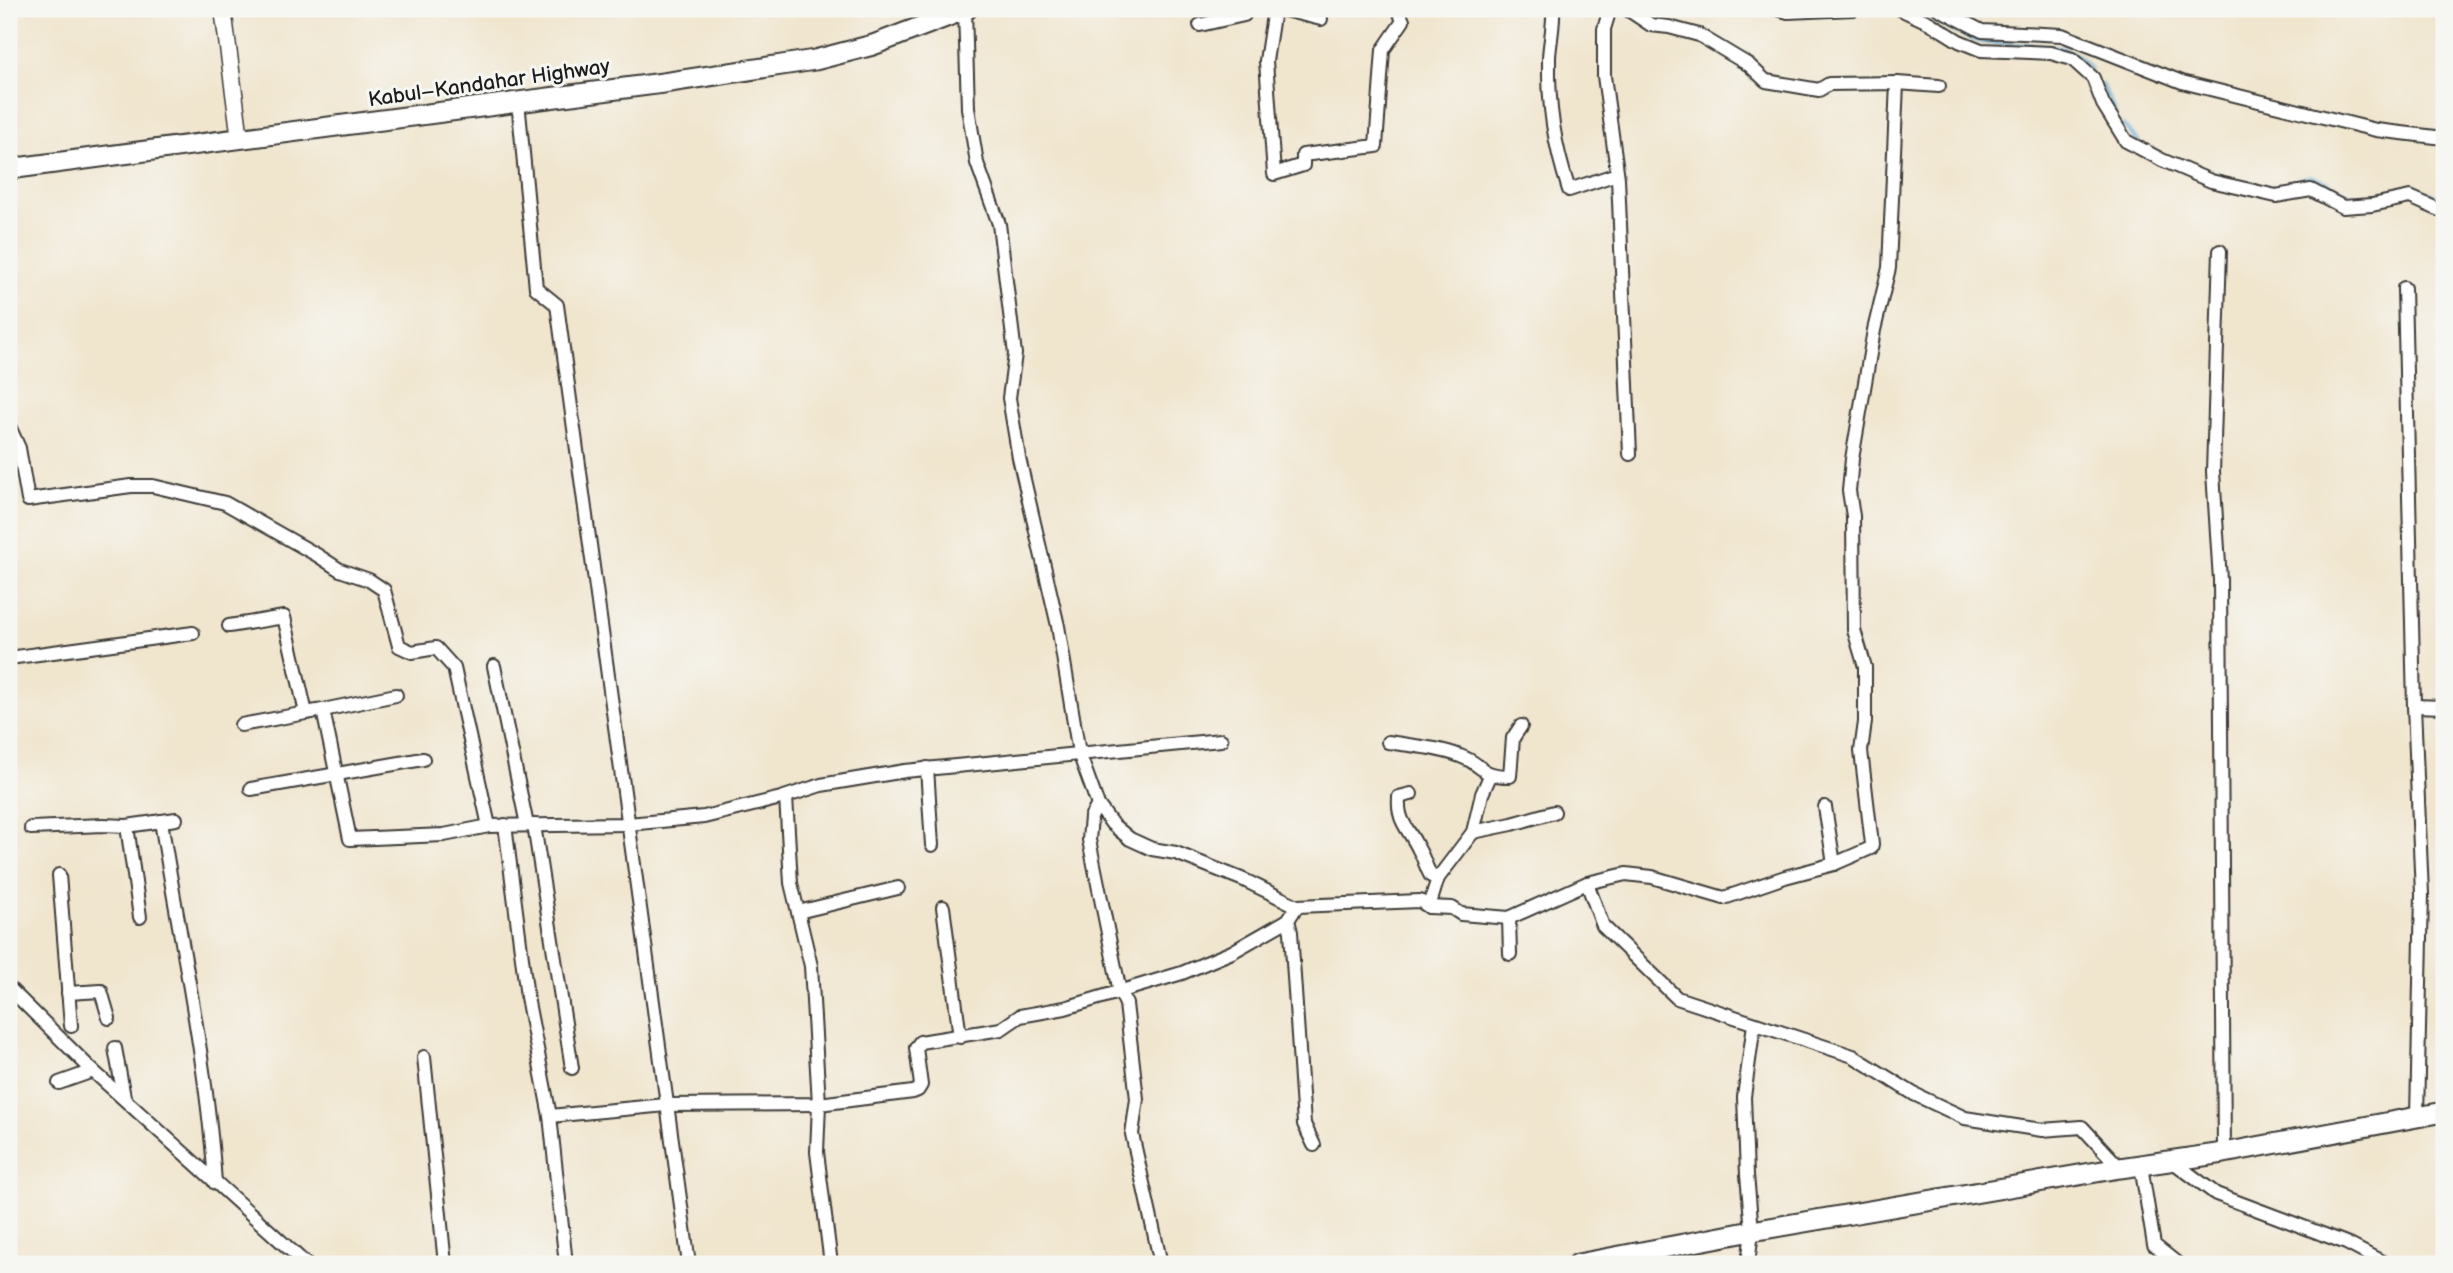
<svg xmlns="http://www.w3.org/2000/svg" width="2453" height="1273" font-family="'Balsamiq Sans',sans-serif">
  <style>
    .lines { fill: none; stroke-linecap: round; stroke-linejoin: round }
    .stream { stroke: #60add9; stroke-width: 3.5 }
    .minor-casing { stroke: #3c3a37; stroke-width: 16 }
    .tertiary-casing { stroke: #3c3a37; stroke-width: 19 }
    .secondary-casing { stroke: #3c3a37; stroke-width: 23 }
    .minor { stroke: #fff; stroke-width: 12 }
    .tertiary { stroke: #fff; stroke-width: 16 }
    .secondary { stroke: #fff; stroke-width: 19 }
    .labels { text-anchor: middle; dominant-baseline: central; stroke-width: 6; stroke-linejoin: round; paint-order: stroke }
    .street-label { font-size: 21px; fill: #1c1c1c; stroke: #f6f6f2 }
  </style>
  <rect width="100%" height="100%" fill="#f6f6f2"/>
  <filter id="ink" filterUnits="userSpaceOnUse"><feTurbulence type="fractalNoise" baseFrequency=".0143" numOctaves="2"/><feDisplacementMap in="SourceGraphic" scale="14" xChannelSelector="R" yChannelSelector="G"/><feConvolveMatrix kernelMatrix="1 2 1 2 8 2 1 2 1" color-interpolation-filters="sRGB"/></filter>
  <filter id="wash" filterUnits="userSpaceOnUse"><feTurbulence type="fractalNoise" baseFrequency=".00686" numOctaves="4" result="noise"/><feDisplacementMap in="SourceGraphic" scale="28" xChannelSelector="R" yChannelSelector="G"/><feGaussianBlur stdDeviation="1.57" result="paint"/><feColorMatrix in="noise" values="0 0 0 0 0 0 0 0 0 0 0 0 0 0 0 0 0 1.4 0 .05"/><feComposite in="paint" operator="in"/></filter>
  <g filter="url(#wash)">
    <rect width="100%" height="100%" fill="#f0e5cd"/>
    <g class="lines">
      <g class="stream">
        <path d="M 1914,9 C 1934,17 1953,33 1973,39 C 2012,52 2066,31 2091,70"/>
        <polyline points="2102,85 2115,113"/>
        <polyline points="2123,125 2139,142"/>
        <polyline points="2200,170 2230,179"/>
        <polyline points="2264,187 2276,188 2310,176 2327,182 2351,196 2370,196 2415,186 2444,201"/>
      </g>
    </g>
  </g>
  <g filter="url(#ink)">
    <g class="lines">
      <g class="minor-casing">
        <g id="minor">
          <polyline points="1274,9 1266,61 1274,174 1303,165 1303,155 1376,146 1383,50 1403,21 1398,9"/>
          <polyline points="1280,9 1321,19"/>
          <path d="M 1553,9 C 1554,25 1550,41 1549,57 C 1548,106 1554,144 1569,190 L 1617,174"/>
          <polyline points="1610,9 1604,29 1604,76 1618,178 1630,454"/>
          <polyline points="1627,9 1651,25 1669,27 1699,35 1749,65 1766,81 1819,90 1829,84 1897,83 1939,86"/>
          <polyline points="1778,9 1788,12 1853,9"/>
          <polyline points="1900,9 1930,23 1959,41 1981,50 2051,53 2072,59 2093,78 2103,104 2126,141 2162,160 2211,181 2276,196 2311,190 2343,207 2372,205 2410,197 2444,212"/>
          <polyline points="1939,9 1982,31 2062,35 2182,82 2376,130 2444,138"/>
          <polyline points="965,10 968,108 977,163 999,224 1015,354 1009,398 1019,458 1058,626 1079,753 1098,805 1112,824 1130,839 1152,849 1176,853 1244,880 1297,906 1420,901 1429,907 1452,908 1461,914 1509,918 1587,883 1626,874 1652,877 1724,898 1785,877 1834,864 1871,848 1872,844 1861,751 1865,722 1865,667 1854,630 1853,516 1849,491 1852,459 1874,330 1889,268 1897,83"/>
          <polyline points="1200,25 1244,15 1245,9"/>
          <polyline points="518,101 536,288 557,305 689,1264"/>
          <polyline points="2220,251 2213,472 2220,580 2224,1153"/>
          <polyline points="2404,288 2414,706 2422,894 2417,1116"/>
          <polyline points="9,426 19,448 28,500 131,486 153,486 225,503 317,555 340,570 369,580 384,590 399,646 412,652 436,648 454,668 489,826"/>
          <polyline points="229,626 284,617 306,713 323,710 350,839 444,835 489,826 628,824 704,817 781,798 821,785 905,771 1221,740"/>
          <polyline points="9,658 193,633"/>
          <polyline points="494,666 527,825"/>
          <polyline points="2414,706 2444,707"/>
          <polyline points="323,710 396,695"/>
          <polyline points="241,725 306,713"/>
          <path d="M 1388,742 C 1412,746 1437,747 1460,756 C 1484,764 1478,776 1510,776 L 1513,738 L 1521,726"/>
          <polyline points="927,768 932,845"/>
          <polyline points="251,789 423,759"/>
          <path d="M 1411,794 L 1399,797 C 1397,823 1409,828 1419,850 C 1424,858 1426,868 1431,876 L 1438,878"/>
          <polyline points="786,797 791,883 811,966 819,1104 817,1152 831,1264"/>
          <polyline points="1098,805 1091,817 1089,840 1120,992 1126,1004 1137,1099 1132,1134 1161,1264"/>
          <polyline points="1825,807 1834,864"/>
          <path d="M 161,821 C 180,940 207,1061 215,1183"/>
          <polyline points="505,825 527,997 550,1116 566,1264"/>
          <polyline points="534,825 572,1068"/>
          <polyline points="127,826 140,917"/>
          <polyline points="31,828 103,825 127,826 176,819"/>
          <polyline points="1473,832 1512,824 1554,812"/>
          <polyline points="59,875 71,1026"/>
          <polyline points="1587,883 1603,926 1677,998 1853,1056 1914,1094 1965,1118 2042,1130 2082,1127 2120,1168"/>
          <polyline points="943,907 960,1037"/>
          <polyline points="1429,907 1438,878 1473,832 1482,794 1490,776"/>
          <polyline points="798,912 898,888"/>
          <polyline points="1509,918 1510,954"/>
          <polyline points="1288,920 1291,932 1304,1124 1314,1145"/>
          <polyline points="9,988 93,1071 306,1264"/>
          <polyline points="68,993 101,991 109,1018"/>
          <polyline points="115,1048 124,1097"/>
          <polyline points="424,1057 445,1264"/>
          <polyline points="59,1083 93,1071"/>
          <polyline points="550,1116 666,1105 819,1104 913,1092 918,1090 921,1085 916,1048 920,1042 1001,1029 1020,1016 1065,1008 1182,973 1232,952 1288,920 1297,906"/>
          <polyline points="2172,1161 2216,1194 2346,1243 2386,1264"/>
          <polyline points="2141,1166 2154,1245 2178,1264"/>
          <polyline points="1748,1264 1752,1231 1747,1175 1744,1097 1754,1024"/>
        </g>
      </g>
      <g class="tertiary-casing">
        <polyline id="tertiary" points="223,9 240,139"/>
      </g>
      <g class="secondary-casing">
        <g id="secondary">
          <polyline points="9,169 663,83 815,60 873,45 967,9"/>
          <polyline points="1578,1264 1752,1231 2120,1168 2224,1153 2444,1112"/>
        </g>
      </g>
      <use href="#minor" class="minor"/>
      <use href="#tertiary" class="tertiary"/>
      <use href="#secondary" class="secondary"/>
    </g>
  </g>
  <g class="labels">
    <g class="street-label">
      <text transform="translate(489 83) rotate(-8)">Kabul–Kandahar Highway</text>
    </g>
  </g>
  <rect width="2453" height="1273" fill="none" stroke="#f6f6f2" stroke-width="35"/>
</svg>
